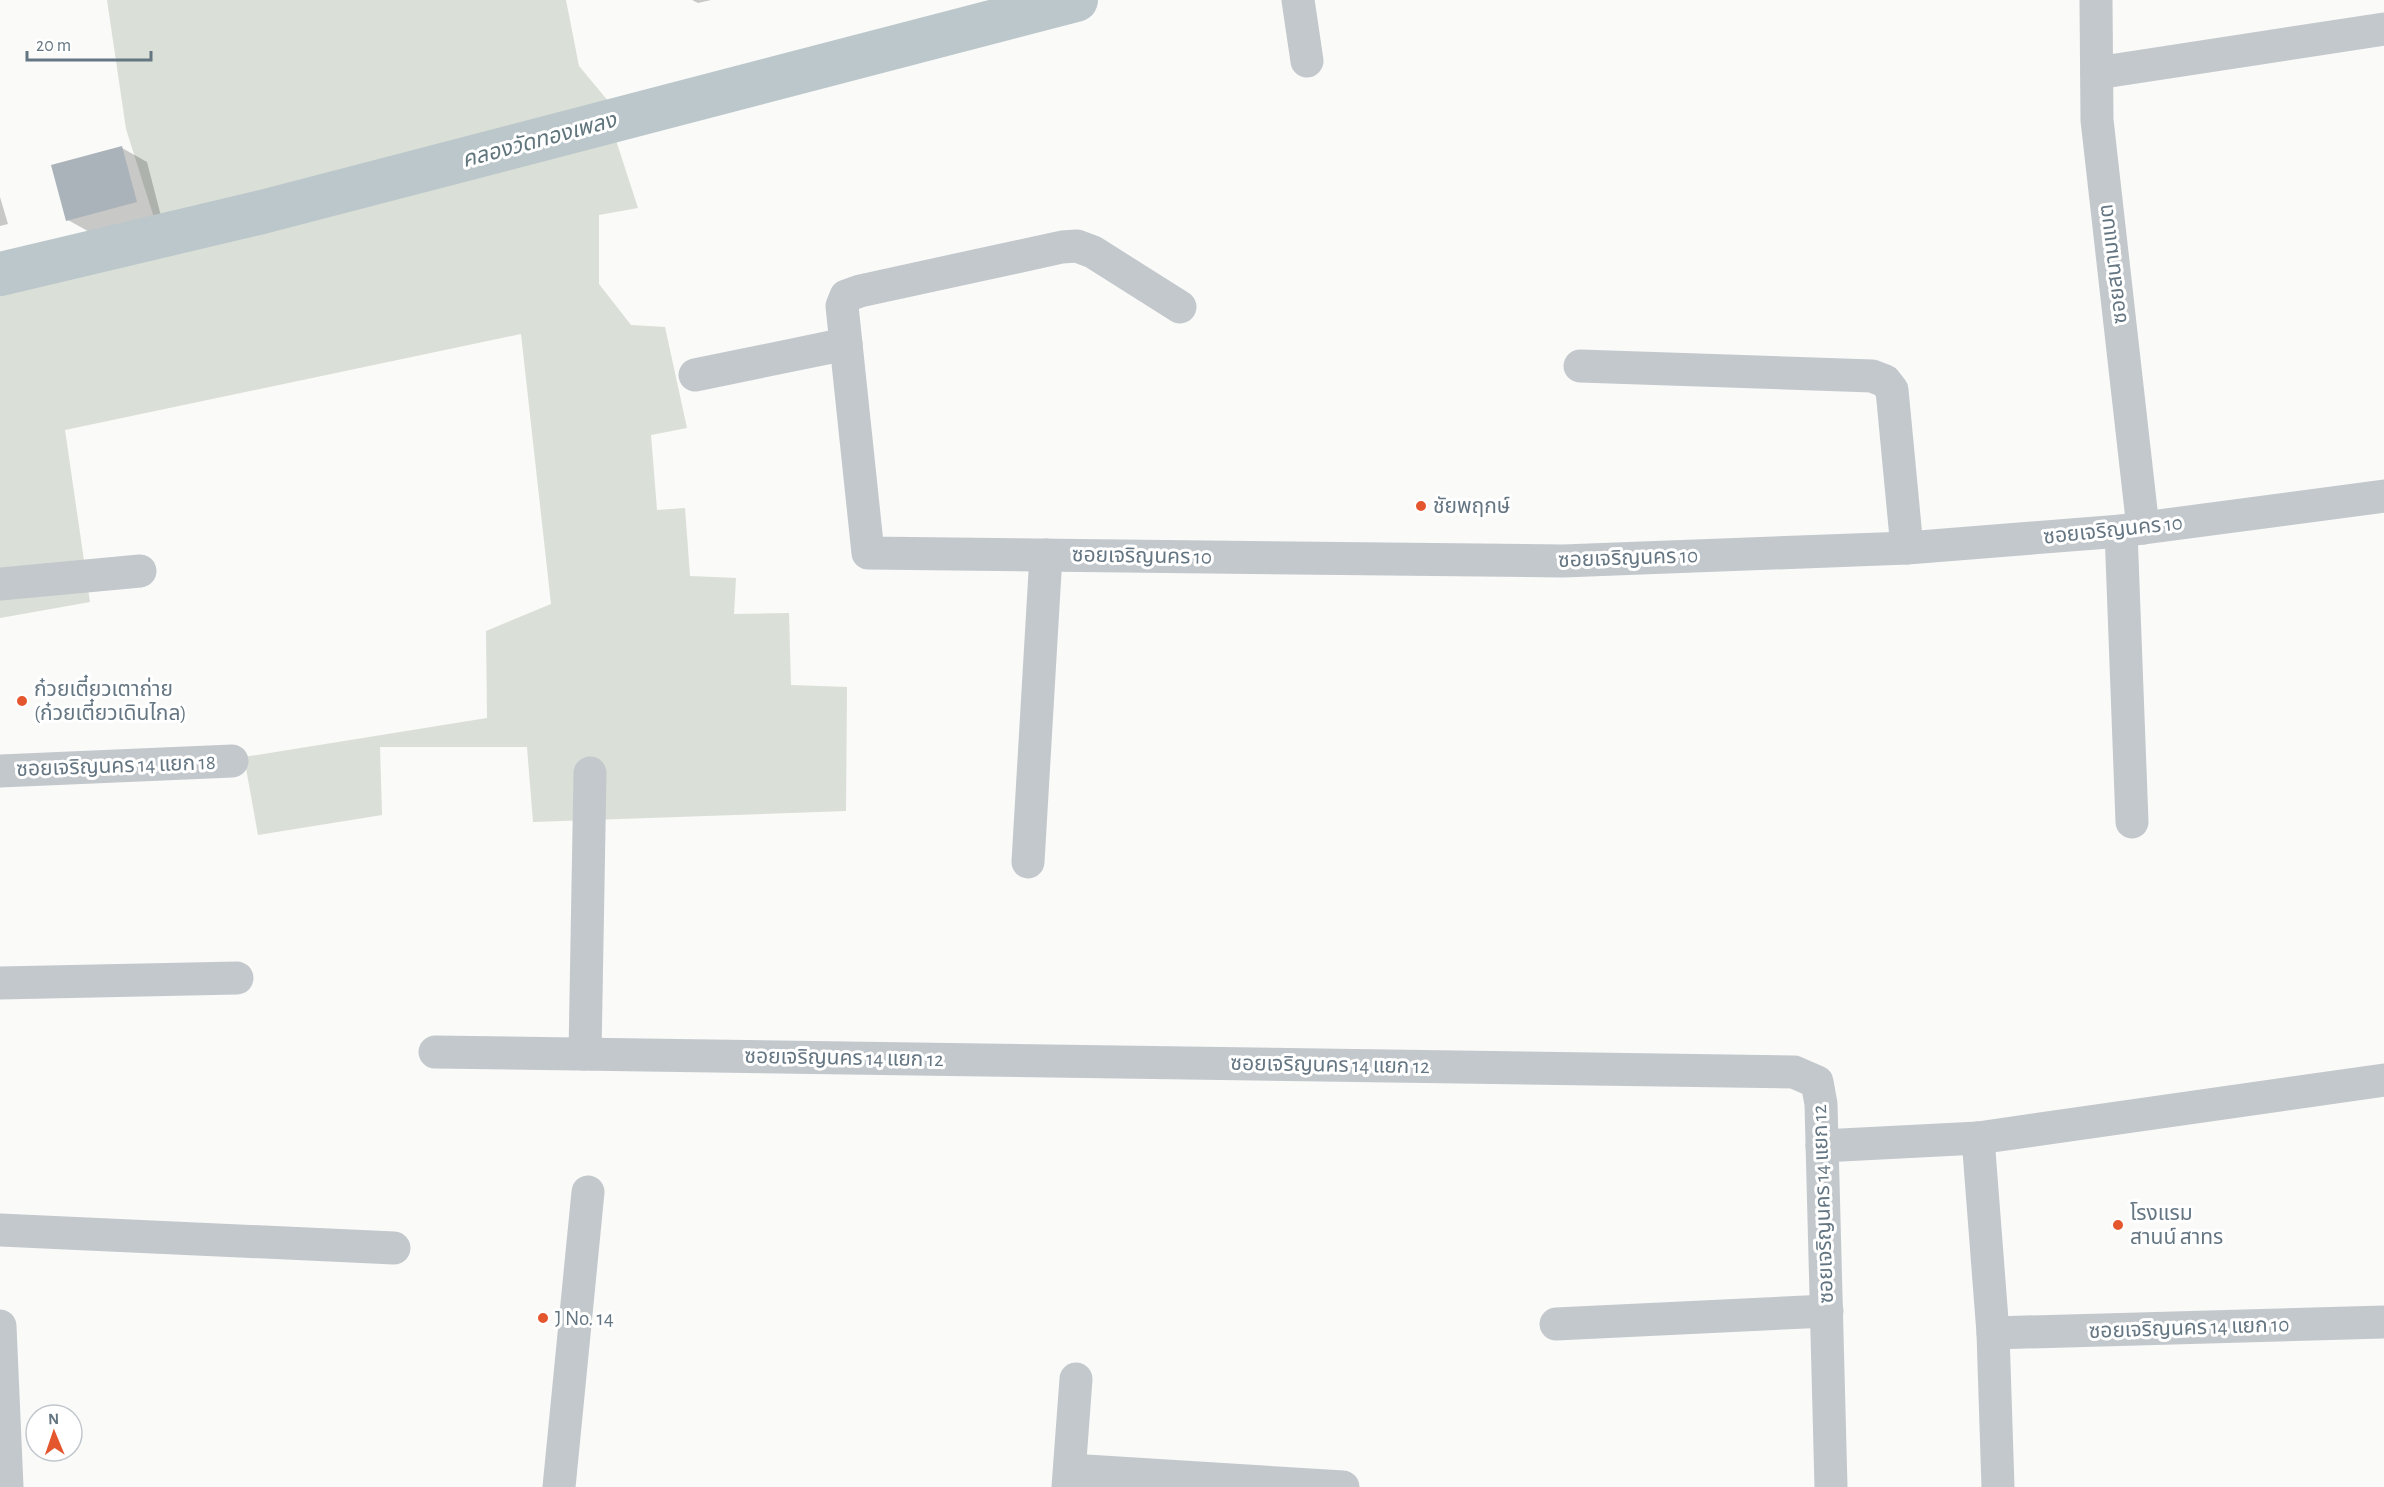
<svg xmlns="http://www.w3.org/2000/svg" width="2384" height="1487" font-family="'Alegreya Sans','Noto Sans Thai',sans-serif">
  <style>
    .green { fill: #dadfd7 }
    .shadow { fill: #0003 }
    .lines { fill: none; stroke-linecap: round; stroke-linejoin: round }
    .canal { stroke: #bbc7cb; stroke-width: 44 }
    .building { fill: #aab3b9 }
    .minor { stroke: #c3c8cc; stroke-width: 33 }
    .poi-dot { fill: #e4572e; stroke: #fff; stroke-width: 2 }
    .labels { text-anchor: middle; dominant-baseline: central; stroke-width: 6; stroke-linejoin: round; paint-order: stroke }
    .street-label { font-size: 21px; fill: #657683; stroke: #fff }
    .poi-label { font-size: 21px; fill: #657683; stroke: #fff; text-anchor: start }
    .water-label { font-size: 22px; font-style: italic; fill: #60757c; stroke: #fff }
  </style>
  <rect width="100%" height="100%" fill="#fafaf8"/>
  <g class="green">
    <polygon points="107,0 566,0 579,66 609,102 156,224 126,129"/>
    <polygon points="613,131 638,208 599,215 599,284 631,325 665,327 687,428 651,435 657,510 685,508 690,576 736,578 734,614 789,613 791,685 847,687 846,811 533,822 527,747 380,747 382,815 258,835 244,757 487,718 486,631 551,604 521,334 65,430 90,602 0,618 0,287"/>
  </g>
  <g class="shadow">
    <polygon points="692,0 711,0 698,3"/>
    <polygon points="122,148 147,162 161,216 93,234 68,220"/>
    <polygon points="0,197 8,224 0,226"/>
  </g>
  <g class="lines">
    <polyline class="canal" points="0,274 262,212 1076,0"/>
  </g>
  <polygon class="building" points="122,146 137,202 66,221 51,165"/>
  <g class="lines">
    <g class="minor">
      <polyline points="1298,0 1307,61"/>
      <polyline points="2096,0 2097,120 2143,528"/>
      <polyline points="2097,73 2384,29"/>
      <polyline points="1180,307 1093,252 1077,246 1062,247 860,291 846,296 842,306 868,553 1563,561 1907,548 2121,531 2384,496"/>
      <polyline points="1580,366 1872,376 1885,381 1892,390 1907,548"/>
      <polyline points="695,375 846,344"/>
      <polyline points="2121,531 2132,822"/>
      <polyline points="0,584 140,571"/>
      <polyline points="0,771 232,761"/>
      <polyline points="1028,862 1046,555"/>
      <polyline points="0,983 237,978"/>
      <polyline points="435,1052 1794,1072 1817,1082 1821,1104 1831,1487"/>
      <polyline points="585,1054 590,773"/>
      <polyline points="1978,1138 1993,1333"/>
      <polyline points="1822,1146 1978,1138 2384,1080"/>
      <polyline points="0,1230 394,1248"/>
      <polyline points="1556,1324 1827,1311"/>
      <polyline points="0,1326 7,1487"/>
      <polyline points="1070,1470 1343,1487"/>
      <polyline points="559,1487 588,1192"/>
      <polyline points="1068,1487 1076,1379"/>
      <polyline points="1998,1487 1993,1333 2384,1322"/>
    </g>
  </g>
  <g class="poi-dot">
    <circle cx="1421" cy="506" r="6"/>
    <circle cx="22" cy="701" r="6"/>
    <circle cx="2118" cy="1225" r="6"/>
    <circle cx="543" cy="1318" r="6"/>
  </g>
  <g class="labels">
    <g class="street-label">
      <text transform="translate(2113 264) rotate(-97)">ซอยสนามแบต</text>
      <text transform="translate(2113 530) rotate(-6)">ซอยเจริญนคร 10</text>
      <text transform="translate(1142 556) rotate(1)">ซอยเจริญนคร 10</text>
      <text transform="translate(1628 558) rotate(-2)">ซอยเจริญนคร 10</text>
      <text transform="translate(116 766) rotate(-2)">ซอยเจริญนคร 14 แยก 18</text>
      <text transform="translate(844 1058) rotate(1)">ซอยเจริญนคร 14 แยก 12</text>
      <text transform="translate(1330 1065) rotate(1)">ซอยเจริญนคร 14 แยก 12</text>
      <text transform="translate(1823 1204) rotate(-92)">ซอยเจริญนคร 14 แยก 12</text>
      <text transform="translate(2189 1328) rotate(-2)">ซอยเจริญนคร 14 แยก 10</text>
    </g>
    <g class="poi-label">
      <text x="1433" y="506">ชัยพฤกษ์</text>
      <text x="34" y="689">ก๋วยเตี๋ยวเตาถ่าย<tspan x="34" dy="24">(ก๋วยเตี๋ยวเดินไกล)</tspan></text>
      <text x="2130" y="1213">โรงแรม<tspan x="2130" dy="24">สานน์ สาทร</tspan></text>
      <text x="555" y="1318">J No. 14</text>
    </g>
    <g class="water-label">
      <text transform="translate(539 140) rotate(-15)">คลองวัดทองเพลง</text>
    </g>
  </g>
  <g transform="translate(54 1433) rotate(358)"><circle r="28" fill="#ffffff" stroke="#c1c8cd" stroke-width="1.5"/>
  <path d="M0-4.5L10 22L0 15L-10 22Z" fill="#e4572e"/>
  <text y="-9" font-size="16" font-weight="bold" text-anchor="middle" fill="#657683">N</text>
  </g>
  <path d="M27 51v9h124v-9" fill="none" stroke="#657683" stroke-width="3"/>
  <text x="36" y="51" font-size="18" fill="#657683" stroke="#ffffff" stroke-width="4.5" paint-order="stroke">20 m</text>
</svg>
